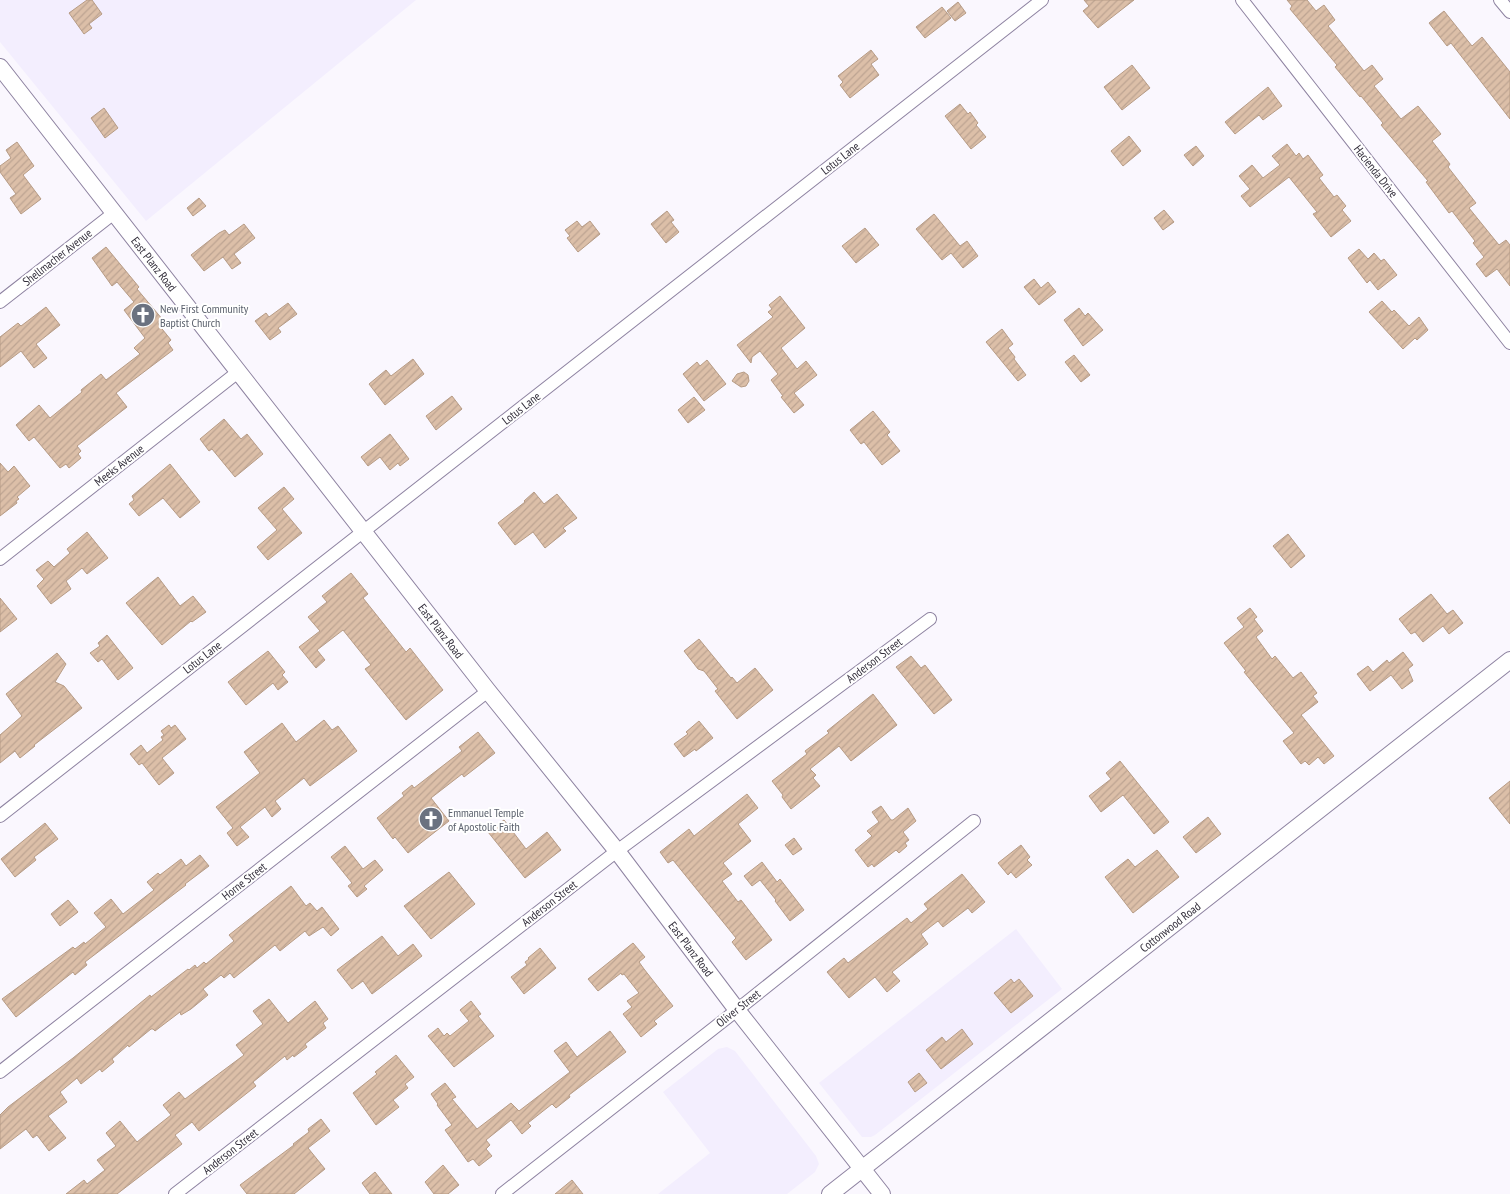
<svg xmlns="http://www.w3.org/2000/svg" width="1510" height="1194" font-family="'PT Sans Narrow',sans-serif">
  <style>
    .built { fill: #f3eefe }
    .building { fill: url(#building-hatch); stroke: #b69b85 }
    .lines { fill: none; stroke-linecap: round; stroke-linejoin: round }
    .minor-casing { stroke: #8e83a1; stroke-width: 14 }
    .tertiary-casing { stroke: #8e83a1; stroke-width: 18 }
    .minor { stroke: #fff; stroke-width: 12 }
    .tertiary { stroke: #fff; stroke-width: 16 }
    .labels { text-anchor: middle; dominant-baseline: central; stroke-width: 4; stroke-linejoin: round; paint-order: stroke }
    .street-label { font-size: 12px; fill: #332f3b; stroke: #fff }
    .worship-label { font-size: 12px; fill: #5b616d; stroke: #fff; text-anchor: start }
  </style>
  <defs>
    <pattern id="building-hatch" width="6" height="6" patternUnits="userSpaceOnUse" patternTransform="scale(1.25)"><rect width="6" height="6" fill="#dcbfa8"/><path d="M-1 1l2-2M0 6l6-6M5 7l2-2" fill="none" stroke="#bda492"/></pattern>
  </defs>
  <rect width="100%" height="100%" fill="#faf7fe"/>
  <g class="built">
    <polygon points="0,0 416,0 146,221 0,42"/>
    <polygon points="1016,929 1062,989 875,1135 871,1137 862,1137 819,1083"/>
    <polygon points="727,1047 735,1051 816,1156 819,1164 815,1172 787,1194 658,1194 710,1153 663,1092 718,1049"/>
  </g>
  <g class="building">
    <polygon points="87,0 92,0 102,14 89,24 92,28 84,34 69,13"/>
    <polygon points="1084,0 1134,0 1098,28 1083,11 1089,6"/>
    <polygon points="1287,0 1307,0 1316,11 1324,5 1335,20 1328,26 1364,71 1372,65 1383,79 1374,86 1401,119 1418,106 1441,134 1432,141 1450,164 1448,167 1476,203 1469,208 1499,245 1506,240 1510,245 1510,286 1497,269 1486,277 1476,264 1484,257 1473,243 1475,241 1452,211 1449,213 1426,182 1428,181 1381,125 1383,123 1361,96 1360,97 1335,67 1337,65 1290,9 1292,6"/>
    <polygon points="958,2 966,13 955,21 947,11"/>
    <polygon points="942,7 951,18 925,38 916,27"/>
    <polygon points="1444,11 1472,46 1482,37 1510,72 1510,119 1451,43 1447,46 1429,23"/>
    <polygon points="871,50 878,59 871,64 879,75 850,98 840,85 843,82 838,76"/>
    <polygon points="1132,65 1150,88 1122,110 1104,87"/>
    <polygon points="1268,87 1282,106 1263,120 1259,115 1235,134 1225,122"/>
    <polygon points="960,104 968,114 970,112 978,123 976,125 986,137 971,149 945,116"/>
    <polygon points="104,108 118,128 105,138 91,118"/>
    <polygon points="1129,136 1141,151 1123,166 1111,151"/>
    <polygon points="17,142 34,166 23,175 41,199 21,214 10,198 16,194 0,172 0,166 11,158 6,150"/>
    <polygon points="1287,144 1296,156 1299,153 1303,159 1308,155 1323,175 1319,178 1334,197 1337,195 1346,206 1342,210 1351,221 1331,237 1313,214 1317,212 1289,177 1250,207 1241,196 1250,189 1239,176 1252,165 1263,178 1280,165 1272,156"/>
    <polygon points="1196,146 1204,156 1193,166 1184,155"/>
    <polygon points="199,198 206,206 193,216 187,208"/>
    <polygon points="1164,210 1174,222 1163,230 1154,218"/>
    <polygon points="667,211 674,220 671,222 679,232 666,243 651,224"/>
    <polygon points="934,214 960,246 967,241 978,256 963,268 951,253 942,260 916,229"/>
    <polygon points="577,221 582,227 590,221 600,234 578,252 567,238 570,236 565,230"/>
    <polygon points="244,224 255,238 234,254 241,263 232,269 223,257 204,271 191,255 219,233 225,230 229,235"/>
    <polygon points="865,228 879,245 856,263 842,246"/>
    <polygon points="106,247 139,287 137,289 163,320 158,324 171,340 168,343 173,350 116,393 127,407 77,446 81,451 78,454 81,458 69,468 66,464 60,468 34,437 29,441 16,425 39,405 50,418 82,392 81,390 101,374 106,380 140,354 134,348 145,338 124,310 134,302 117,282 112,286 92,258"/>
    <polygon points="1359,249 1368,259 1374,253 1381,261 1384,259 1397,275 1378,290 1370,280 1367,283 1348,258"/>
    <polygon points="1034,279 1041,288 1048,282 1056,292 1039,305 1024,287"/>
    <polygon points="780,296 805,328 781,348 797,369 806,361 817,375 794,393 804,405 794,413 781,397 783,396 771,380 778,374 760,351 752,357 751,363 737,345 773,317 768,312 772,309 769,305"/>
    <polygon points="1382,301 1392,312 1394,310 1409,326 1419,317 1428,330 1417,340 1415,338 1403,349 1369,312"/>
    <polygon points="288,303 297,314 278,328 281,332 270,340 255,321 266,313 269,317"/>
    <polygon points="46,307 60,325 36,344 47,358 34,368 21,351 0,367 0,337 18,323 21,326"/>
    <polygon points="1079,308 1085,316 1088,313 1103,330 1083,346 1064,320"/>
    <polygon points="1002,329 1013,344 1008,348 1015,357 1014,359 1026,375 1018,381 986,342"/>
    <polygon points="1074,355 1090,375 1081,382 1065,362"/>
    <polygon points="413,359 424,374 385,405 369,384 386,370 391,376"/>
    <polygon points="707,360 726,384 704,401 683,374 697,362 700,366"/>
    <polygon points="744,372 748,375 749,381 746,386 741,387 732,381 737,374"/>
    <polygon points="452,396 462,409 436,430 426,416"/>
    <polygon points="694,397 705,410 688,423 678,410"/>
    <polygon points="873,411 890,432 887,435 900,451 882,465 864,442 861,444 850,430"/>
    <polygon points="224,419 241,439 247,434 263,454 235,477 212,449 209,451 200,439"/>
    <polygon points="390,434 409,459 400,466 398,463 390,470 380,457 368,466 361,457"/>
    <polygon points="0,463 8,472 14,466 30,486 17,497 19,499 16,501 17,503 0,516"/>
    <polygon points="170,464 200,502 180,518 163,498 139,516 129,504 134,500 132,496"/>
    <polygon points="284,487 294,499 282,509 302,533 268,560 257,547 277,530 258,508"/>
    <polygon points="534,492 544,504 557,494 577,518 563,528 566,531 545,548 533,532 515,545 498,523 525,502 524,501"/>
    <polygon points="87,532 108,558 87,574 82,568 66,581 71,589 51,604 37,586 44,579 36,570 48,561 54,567 70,553 67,549"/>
    <polygon points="1288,534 1305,556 1291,568 1273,546"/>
    <polygon points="351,573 368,594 363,598 406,652 410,648 443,690 406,720 365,669 371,665 343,630 317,650 325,660 316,668 299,647 320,631 308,617 327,602 322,596"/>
    <polygon points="158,577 180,606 193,596 206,612 192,622 191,621 162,645 126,603"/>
    <polygon points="1431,594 1447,614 1453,610 1463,623 1449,634 1443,626 1423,642 1415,632 1411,634 1399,619"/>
    <polygon points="0,598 17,619 0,632"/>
    <polygon points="1250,608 1257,617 1254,619 1263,631 1256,637 1272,659 1275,656 1293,678 1301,672 1317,693 1313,696 1318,702 1301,715 1334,756 1324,764 1318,757 1309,765 1305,761 1301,764 1283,741 1294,733 1244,672 1246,671 1224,643 1244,627 1237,618"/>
    <polygon points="107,635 133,668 118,680 102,659 98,662 90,653 100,646 98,643"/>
    <polygon points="699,639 731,678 732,677 737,683 755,668 773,690 737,719 715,691 718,689 704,671 698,669 684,651"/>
    <polygon points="268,651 285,672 282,675 288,682 278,690 273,683 246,705 228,682"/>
    <polygon points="1403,652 1413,665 1408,669 1413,681 1402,689 1391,675 1370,691 1357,674 1368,666 1373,672 1387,660 1389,663"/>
    <polygon points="57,653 66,664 55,682 64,686 82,708 34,745 35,746 20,758 15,751 0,763 0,735 22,716 6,694"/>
    <polygon points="911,656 921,668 925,665 952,700 934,714 896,667"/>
    <polygon points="873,694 897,725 851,761 839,746 810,769 816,775 813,778 820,786 791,809 782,797 783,795 772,781 807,754 805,751 829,733 827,731"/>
    <polygon points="324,720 332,730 338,726 357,751 310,786 304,778 275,801 281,809 272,817 265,807 240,827 249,837 237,846 227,833 233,828 216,807 260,773 244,752 282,723 296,742"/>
    <polygon points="699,721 713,738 696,751 695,749 684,757 674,744 688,734 686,732"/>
    <polygon points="169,725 171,728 175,725 186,739 162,758 174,773 159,785 142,763 139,765 130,754 141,745 147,753 163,740 161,737 164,735 161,731"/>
    <polygon points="478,732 495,753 464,777 462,774 431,798 449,821 408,853 395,837 393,839 377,818 404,796 402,793 412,785 414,788 462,751 459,747"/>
    <polygon points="1120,761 1169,822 1154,834 1123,795 1101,812 1089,796 1111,779 1106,773"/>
    <polygon points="1510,781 1510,824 1489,798"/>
    <polygon points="747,794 758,808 738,824 751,841 723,863 732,874 722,881 738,902 741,900 772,940 746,960 732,942 736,938 673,860 668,863 660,852 689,829 694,836"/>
    <polygon points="881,806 891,820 893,820 908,808 916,821 903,832 909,840 905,843 907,846 899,853 896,850 874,867 872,864 868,867 855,850 872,836 867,831 879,822 872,812"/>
    <polygon points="1208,817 1221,834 1196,853 1183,837"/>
    <polygon points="504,820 526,849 547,832 561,850 525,878 488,832"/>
    <polygon points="45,823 58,839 34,857 36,860 15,877 1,859"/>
    <polygon points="794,838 802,849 793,855 785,845"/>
    <polygon points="1021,845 1030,857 1027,860 1032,865 1016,878 1011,872 1008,875 998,863"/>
    <polygon points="345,846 363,869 375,860 383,870 364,886 367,889 357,897 348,886 352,883 331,857"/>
    <polygon points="1157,850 1179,877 1133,913 1105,877 1128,859 1135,867"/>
    <polygon points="200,855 209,866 185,884 186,885 85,962 87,965 75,975 73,972 16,1017 2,999 73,947 75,949 84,942 85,944 106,927 94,913 111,899 123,914 154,890 147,882 158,873 160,875 181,859 186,866"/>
    <polygon points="762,862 777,882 780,879 804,910 790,921 775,901 776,900 760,880 752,886 744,876"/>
    <polygon points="449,872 475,904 431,939 404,906"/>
    <polygon points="962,874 985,902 972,913 968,908 943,927 938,921 921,934 928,944 892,972 900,981 887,992 875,977 849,998 827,972 844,958 848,963 907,918 911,923 928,909 924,904"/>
    <polygon points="291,886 306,906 310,903 317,911 322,907 339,929 331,936 323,927 309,936 305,931 280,951 275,945 234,978 230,973 224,978 221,975 203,989 208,995 191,1009 181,1015 180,1012 155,1031 153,1029 151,1029 129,1047 128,1045 112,1059 114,1062 102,1072 100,1069 81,1084 77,1078 60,1092 67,1102 48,1116 66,1138 49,1151 37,1135 33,1138 26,1129 0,1149 0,1115 8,1107 73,1058 150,995 151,997 188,969 189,970 195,965 197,968 204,962 206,964 234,941 229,935"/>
    <polygon points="68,900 78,912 60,926 51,914"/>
    <polygon points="382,936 398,956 413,944 422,956 372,994 363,981 352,989 337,970"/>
    <polygon points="633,943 645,957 639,962 644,969 673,1006 654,1021 657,1024 641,1037 623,1014 632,1007 627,1001 639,993 624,974 622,975 621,973 598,991 588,979"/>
    <polygon points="540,948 556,968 524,994 511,977 527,965 525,962 529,959 528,958"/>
    <polygon points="1011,979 1014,983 1019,979 1033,996 1011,1013 994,993"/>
    <polygon points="269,999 288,1023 315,1001 328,1019 323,1023 326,1028 305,1044 307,1047 294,1057 293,1055 287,1060 285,1056 253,1082 256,1086 199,1131 192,1122 175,1135 182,1144 117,1194 66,1194 84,1180 87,1184 105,1170 97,1160 116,1146 106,1133 120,1121 137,1142 171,1115 163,1105 179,1092 185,1099 244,1055 236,1045 263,1024 253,1011"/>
    <polygon points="471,1001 481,1014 478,1016 494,1036 454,1067 428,1036 438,1028 444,1036 447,1033 450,1036 469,1021 460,1010"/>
    <polygon points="962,1029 973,1044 941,1069 926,1050 942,1037 946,1042"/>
    <polygon points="610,1031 626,1052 569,1095 570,1097 556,1108 552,1104 528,1123 531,1126 522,1134 511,1120 486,1140 490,1145 486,1149 492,1156 479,1166 473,1159 468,1162 445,1130 452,1125 437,1105 438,1104 431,1094 445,1083 456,1097 452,1099 477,1129 511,1103 519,1111 570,1072 554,1051 566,1042 577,1057"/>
    <polygon points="396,1055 414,1077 405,1084 408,1088 393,1100 399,1107 376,1125 353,1093 377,1074 375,1072"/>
    <polygon points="919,1073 927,1083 915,1092 908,1082"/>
    <polygon points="321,1119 330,1131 308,1148 325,1169 294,1194 247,1194 240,1185 294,1145 293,1144 309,1132 308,1129"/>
    <polygon points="443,1165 459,1185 448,1194 434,1194 425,1182"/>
    <polygon points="375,1172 392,1194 370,1194 362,1183"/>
    <polygon points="572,1180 583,1194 555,1194"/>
  </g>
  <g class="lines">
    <g class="minor-casing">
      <g id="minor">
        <polyline points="1242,0 1510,343"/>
        <polyline points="1500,0 1510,12"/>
        <polyline points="0,302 114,213"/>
        <polyline points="0,559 238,372"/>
        <polyline points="0,816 1042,0"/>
        <polyline points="0,1072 488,691"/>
        <polyline points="175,1194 617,851 930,619"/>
        <polyline points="502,1194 737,1010 974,821"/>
      </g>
    </g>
    <g class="tertiary-casing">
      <g id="tertiary">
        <polyline points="0,67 488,691 617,851 737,1010 882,1194"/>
        <polyline points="830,1194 1510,660"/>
      </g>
    </g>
    <use href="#minor" class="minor"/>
    <use href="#tertiary" class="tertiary"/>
  </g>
  <defs>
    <g id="church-disc" transform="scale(1.25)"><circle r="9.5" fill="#6b7280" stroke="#fff"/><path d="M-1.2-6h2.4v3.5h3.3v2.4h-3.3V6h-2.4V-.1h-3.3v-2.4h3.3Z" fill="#fff"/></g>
  </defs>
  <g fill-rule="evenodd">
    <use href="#church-disc" x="143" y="315"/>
    <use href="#church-disc" x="431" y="819"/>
  </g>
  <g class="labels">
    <g class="street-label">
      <text transform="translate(840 158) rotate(-38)">Lotus Lane</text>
      <text transform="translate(1376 171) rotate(52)">Hacienda Drive</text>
      <text transform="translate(57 257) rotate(-38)">Shellmacher Avenue</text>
      <text transform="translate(154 264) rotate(52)">East Planz Road</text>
      <text transform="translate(521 408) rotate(-38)">Lotus Lane</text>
      <text transform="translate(119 465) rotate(-38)">Meeks Avenue</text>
      <text transform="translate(441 631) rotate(52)">East Planz Road</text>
      <text transform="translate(202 657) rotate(-38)">Lotus Lane</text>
      <text transform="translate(874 660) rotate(-37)">Anderson Street</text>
      <text transform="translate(244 881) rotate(-38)">Horne Street</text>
      <text transform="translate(549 903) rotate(-38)">Anderson Street</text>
      <text transform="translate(1170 927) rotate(-38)">Cottonwood Road</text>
      <text transform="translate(691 949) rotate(53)">East Planz Road</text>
      <text transform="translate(738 1008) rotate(-38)">Oliver Street</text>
      <text transform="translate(230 1151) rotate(-38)">Anderson Street</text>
    </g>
    <g class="worship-label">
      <text x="160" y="308">New First Community<tspan x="160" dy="14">Baptist Church</tspan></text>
      <text x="448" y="812">Emmanuel Temple<tspan x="448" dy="14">of Apostolic Faith</tspan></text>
    </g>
  </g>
</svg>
